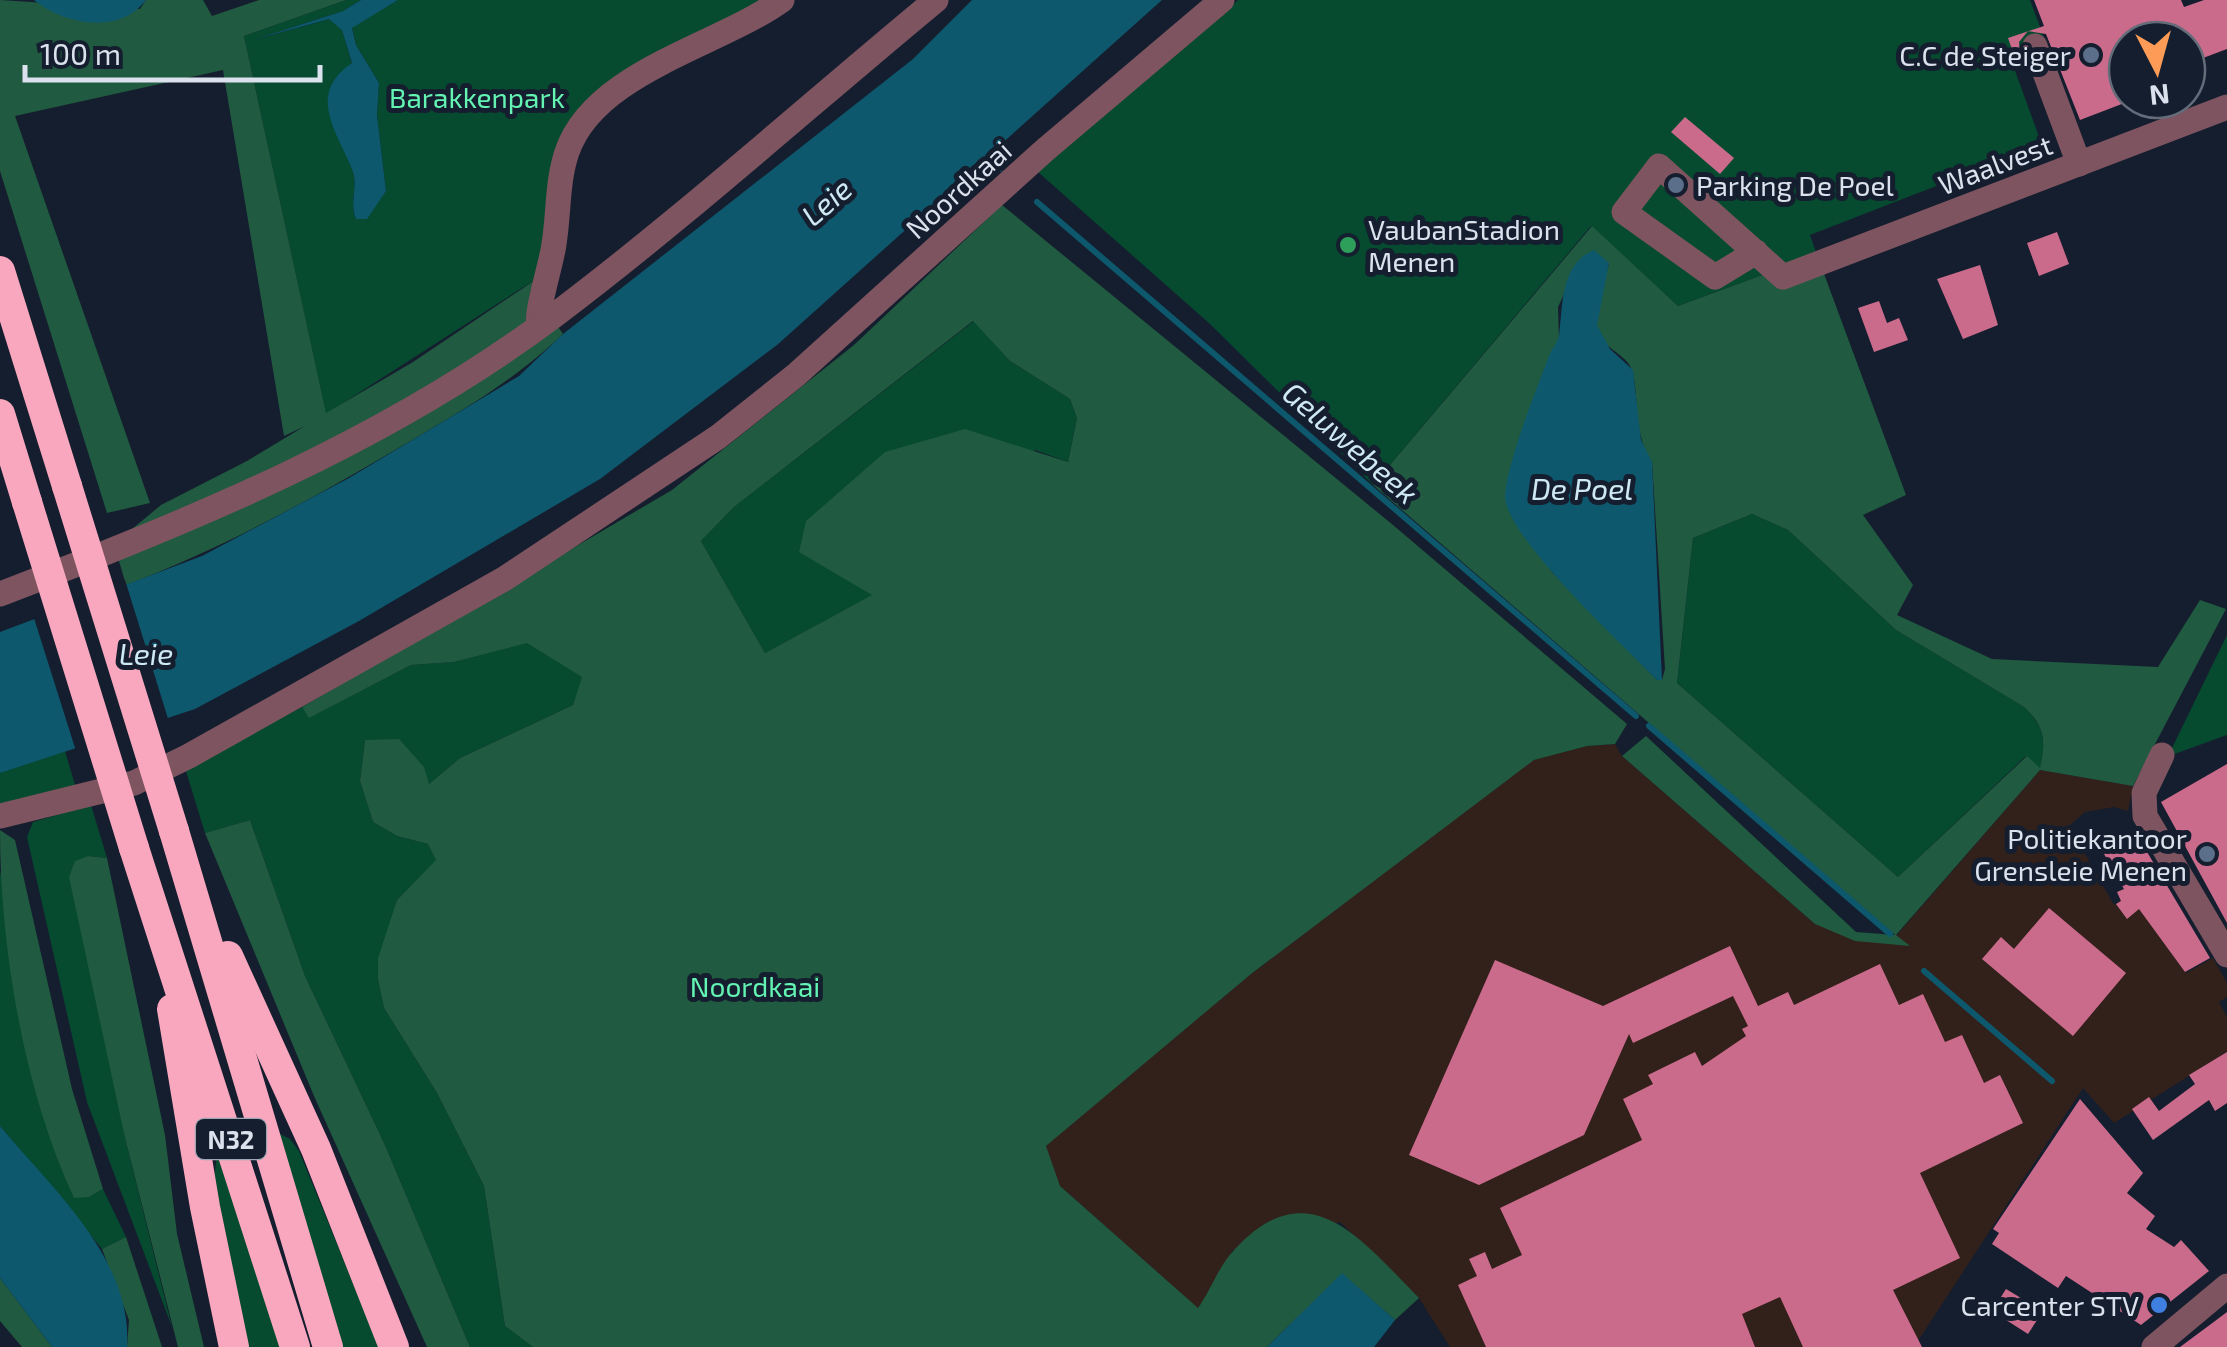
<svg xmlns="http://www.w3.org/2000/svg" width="2227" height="1347" font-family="'Exo 2',sans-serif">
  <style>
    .industrial { fill: #32201b }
    .green { fill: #064a30 }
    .forest { fill: #205a40; fill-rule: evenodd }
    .water { fill: #0d586d }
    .pier { fill: #151e2e }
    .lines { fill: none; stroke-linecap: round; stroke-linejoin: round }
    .stream { stroke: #0d586d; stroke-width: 6 }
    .building { fill: #cb6b8c }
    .minor { stroke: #7d545f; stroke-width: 25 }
    .highway { stroke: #f9a7be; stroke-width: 30 }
    .highway-bridge { stroke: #f9a7be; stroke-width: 30 }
    .service-dot { fill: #5c6f8a; stroke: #151e2e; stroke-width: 4 }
    .leisure-dot { fill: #2e9e5b; stroke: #151e2e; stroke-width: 4 }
    .shop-dot { fill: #3f7fe0; stroke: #151e2e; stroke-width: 4 }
    .labels { text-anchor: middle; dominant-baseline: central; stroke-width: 10; stroke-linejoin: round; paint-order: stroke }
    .shield { fill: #151e2e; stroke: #a0a7b4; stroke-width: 2.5 }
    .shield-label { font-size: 25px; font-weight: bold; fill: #dbe2ed }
    .poi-label { font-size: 28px; fill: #dbe2ed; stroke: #151e2e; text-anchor: end }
    .park-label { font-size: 28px; fill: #63f3b2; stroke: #151e2e }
    .street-label { font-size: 28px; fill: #dbe2ed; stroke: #151e2e }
    .water-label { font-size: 30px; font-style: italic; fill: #cfe9f3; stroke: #151e2e }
  </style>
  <rect width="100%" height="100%" fill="#151e2e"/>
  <polygon class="industrial" points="1615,744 1622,756 1815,924 1908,945 1896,936 2040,770 2133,786 2128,811 2114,807 2085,812 2069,826 2114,905 2129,895 2186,973 2213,958 2227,983 2227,997 2219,1002 2227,1017 2227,1052 2114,1123 2083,1088 1914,1347 1450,1347 1419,1298 1340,1222 1233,1250 1198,1309 1060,1186 1047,1158 1046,1146 1053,1138 1251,974 1533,760 1587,746"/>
  <g class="green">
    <path d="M 346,0 L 361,0 L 343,11 L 254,40 L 329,19 L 342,29 L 352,64 C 304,94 342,136 353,172 C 358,187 349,203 356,219 L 386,191 L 377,115 L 379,83 L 356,45 L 352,27 L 398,0 L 773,0 L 588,105 L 544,274 L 326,414 L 244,36 Z"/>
    <polygon points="1238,0 2030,0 2050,54 2014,68 2042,145 1810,235 1817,255 1678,306 1591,226 1373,485 1210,324 1038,172"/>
    <polygon points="974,321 1010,361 1070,399 1077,418 1068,462 1035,450 873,595 765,653 701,541 734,507"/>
    <path d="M 1752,514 L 1788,530 L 1896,630 L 2024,707 C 2045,727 2046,741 2040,770 L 2026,756 L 1898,877 L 1677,683 L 1693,538 Z"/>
    <polygon points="2227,635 2227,735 2169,756 2172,748"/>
    <polygon points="527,642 583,677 573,705 460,758 429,784 365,740 360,781 373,822 397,836 428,844 437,860 397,900 378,980 384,1008 437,1093 484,1186 505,1326 533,1347 470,1347 385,1145 305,976 250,820 205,833 185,768 302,707 310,717 411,665 454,662"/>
    <polygon points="64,748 76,788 0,806 0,773"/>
    <polygon points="91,805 107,858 88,856 125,1138 172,1327 87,1102 27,837 33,822"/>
    <polygon points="0,871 89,1197 103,1189 126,1237 102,1249 0,1126"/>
    <polygon points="274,1131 290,1139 299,1151 379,1347 342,1347"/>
    <polygon points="218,1143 282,1347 247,1347 214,1180"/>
  </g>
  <g class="forest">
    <path d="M 0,0 L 140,9 L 146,0 L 203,0 L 212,16 L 259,0 L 346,0 L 244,36 L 326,413 L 413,362 L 544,274 L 548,312 L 563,334 C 512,382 466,408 407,443 C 316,497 225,547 126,585 L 114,544 L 161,505 L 247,461 L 305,426 L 284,436 L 223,70 L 15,116 L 150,503 L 107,513 L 0,171 Z"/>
    <path d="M 1002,205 L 1393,525 L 1627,724 L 1615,744 L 1587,746 L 1534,760 L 1251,974 L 1046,1146 L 1060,1186 L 1198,1308 C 1211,1290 1219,1265 1235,1249 C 1310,1168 1363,1242 1419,1298 L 1395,1320 L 1342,1274 L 1267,1347 L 533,1347 L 505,1326 L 484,1186 L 437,1093 L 384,1008 L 378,980 L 378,958 L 397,900 L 436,860 L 428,844 L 397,836 L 373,822 L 360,781 L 365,740 L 399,739 L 424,767 L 429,784 L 460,758 L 573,705 L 582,677 L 527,643 L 454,662 L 411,665 L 309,718 L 302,707 L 672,490 L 854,345 ZM 973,321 L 1010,361 L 1070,399 L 1077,418 L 1068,462 L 965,429 L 885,452 L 806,521 L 799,552 L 872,595 L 765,653 L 701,541 L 734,507 Z"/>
    <path d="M 1592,226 L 1678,306 L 1817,255 L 1906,495 L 1863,515 L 1913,585 L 1897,615 L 1992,659 L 2158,667 L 2200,600 L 2226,609 L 2133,786 L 2040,770 L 1896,935 L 1910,946 L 1855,941 L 1815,924 L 1622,756 L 1646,736 L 1856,932 L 1895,935 L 1373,485 ZM 1609,263 C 1605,282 1596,306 1597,325 C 1598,349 1628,352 1633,373 C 1639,402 1634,437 1652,462 L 1665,669 L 1662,680 L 1657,680 L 1552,572 L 1519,443 L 1559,339 L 1558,307 L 1565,292 ZM 1752,514 L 1788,530 L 1896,630 L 2024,707 C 2045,726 2046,741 2040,768 L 2027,756 L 1898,877 L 1677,683 L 1693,538 Z"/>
    <polygon points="250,820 305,976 385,1145 470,1347 427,1347 314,1096 205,833"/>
    <path d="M 0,830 L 15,840 L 72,1089 L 103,1189 L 89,1197 L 74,1198 C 24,1091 0,948 0,830 Z"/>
    <polygon points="88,856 107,858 165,1135 177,1234 204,1347 178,1347 125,1138 69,877 75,861"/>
    <polygon points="126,1237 162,1347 127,1347 129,1320 102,1249"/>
    <polygon points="0,1278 52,1347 22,1347 0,1321"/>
  </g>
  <g class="water">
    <path d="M 34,0 L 146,0 C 120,35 64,25 34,0 Z"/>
    <path d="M 361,0 L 398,0 L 352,28 L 356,45 L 379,83 L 377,115 L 386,191 L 367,219 L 356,219 C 349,203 358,187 353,172 C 340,136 304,95 352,63 L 342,30 L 329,19 L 253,40 L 343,11 Z"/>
    <polygon points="972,0 1162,0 777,345 600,479 359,621 195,709 0,773 0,632 202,556 349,478 519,376 563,334 913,59"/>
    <path d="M 1594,250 L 1609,263 L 1597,325 L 1610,349 L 1633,370 L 1641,440 L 1652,462 L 1662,680 L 1657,680 C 1626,648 1501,533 1505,494 C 1509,457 1535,393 1549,356 C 1552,349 1557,343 1559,336 C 1563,306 1560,264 1594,250 Z"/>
    <path d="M 0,1126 C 52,1189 133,1259 127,1347 L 52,1347 L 0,1278 Z"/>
    <polygon points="1342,1273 1395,1320 1374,1347 1267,1347"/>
  </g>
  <polygon class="pier" points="125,580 170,725 76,751 33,615"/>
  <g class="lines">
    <g class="stream">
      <polyline points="981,154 1000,169"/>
      <polyline points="1037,202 1636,716"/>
      <polyline points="1649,726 1890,934"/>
      <polyline points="1924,971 2052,1081"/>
    </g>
  </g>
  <g class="building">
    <polygon points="2034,0 2181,0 2184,7 2204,0 2227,0 2227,49 2187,64 2187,40 2127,40 2127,102 2080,120 2046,34 2028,31 2019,42 2020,52 2014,55 2008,38 2044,26"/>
    <polygon points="1685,117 1734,158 1720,174 1671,132"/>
    <polygon points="2057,232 2069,264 2039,276 2027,243"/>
    <polygon points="1980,265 1998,325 1963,339 1937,279"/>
    <polygon points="1879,301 1887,323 1899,318 1908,340 1874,352 1858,308"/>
    <polygon points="2227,764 2227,923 2161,802"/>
    <polygon points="2137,835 2210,958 2185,972 2139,909 2127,919 2116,904 2121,901 2117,892 2124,889 2104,854"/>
    <polygon points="2049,908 2126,973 2073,1036 1982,959 2001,937 2014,949"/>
    <polygon points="1730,946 1758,1006 1788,992 1794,1005 1880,964 1899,1005 1923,994 1945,1042 1962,1035 1984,1083 2000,1075 2023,1123 1920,1173 1960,1258 1893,1290 1922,1347 1803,1347 1780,1297 1742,1314 1755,1347 1486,1347 1458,1285 1477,1276 1469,1259 1485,1252 1492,1269 1522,1255 1500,1208 1642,1140 1623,1099 1653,1084 1648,1075 1695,1052 1702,1066 1746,1036 1742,1029 1748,1026 1733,996 1633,1043 1629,1034 1584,1135 1479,1185 1409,1155 1495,960 1603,1006"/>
    <polygon points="2227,1052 2227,1103 2215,1111 2209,1100 2153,1140 2132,1109 2149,1097 2159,1111 2195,1084 2189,1075"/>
    <polygon points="2080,1099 2143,1173 2127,1193 2155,1216 2146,1229 2174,1247 2181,1240 2209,1271 2141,1325 2066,1276 2058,1288 1992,1244 1999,1233 1993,1229"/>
    <polygon points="2006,1289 2043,1311 2028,1334 1992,1311"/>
    <polygon points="2227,1312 2227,1347 2180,1347 2211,1324"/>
  </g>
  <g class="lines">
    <g class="minor">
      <polyline points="2035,46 2079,164"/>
      <polyline points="1756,252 1715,277 1624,212 1659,166 1783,277 2227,107"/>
      <path d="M 539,326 C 535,313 552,262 554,244 C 559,213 557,181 567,152 C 594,72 718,46 782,0"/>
      <path d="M 0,594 C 192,521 389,440 555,315 C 686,216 809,105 936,0"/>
      <polyline points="2162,755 2144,793 2145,816 2227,955"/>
      <polyline points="0,816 134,783 189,756 504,579 718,437 796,375 1045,150 1222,0"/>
      <polyline points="2154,1347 2227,1286"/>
    </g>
    <g class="highway">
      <polyline points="0,271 67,486"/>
      <polyline points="0,414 27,502"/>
      <polyline points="174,831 328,1347"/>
      <polyline points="134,848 295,1347"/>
      <polyline points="228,956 316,1149 394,1347"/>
      <polyline points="172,1009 205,1207 234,1347"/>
    </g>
    <g class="highway-bridge">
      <polyline points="67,486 174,831"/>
      <polyline points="27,502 134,848"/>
    </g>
  </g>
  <g class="service-dot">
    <circle cx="2091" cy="55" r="10"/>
    <circle cx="1676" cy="185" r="10"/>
    <circle cx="2207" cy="854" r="10"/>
  </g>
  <circle class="leisure-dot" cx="1348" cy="245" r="10"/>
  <circle class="shop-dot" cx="2159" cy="1305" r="10"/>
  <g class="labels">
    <rect class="shield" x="196" y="1119" width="70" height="40" rx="8"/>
    <g class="shield-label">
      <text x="231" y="1139">N32</text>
    </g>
    <g class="poi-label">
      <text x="2071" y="55">C.C de Steiger</text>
      <text x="1696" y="185" text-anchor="start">Parking De Poel</text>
      <text x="1368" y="229" text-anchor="start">VaubanStadion<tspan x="1368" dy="32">Menen</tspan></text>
      <text x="2187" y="838">Politiekantoor<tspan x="2187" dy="32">Grensleie Menen</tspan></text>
      <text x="2139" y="1305">Carcenter STV</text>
    </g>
    <g class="park-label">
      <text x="477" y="97">Barakkenpark</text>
      <text x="755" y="986">Noordkaai</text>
    </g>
    <g class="street-label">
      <text transform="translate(1995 164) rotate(-21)">Waalvest</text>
      <text transform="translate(958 189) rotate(-42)">Noordkaai</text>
    </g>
    <g class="water-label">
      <text transform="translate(826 201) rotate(-41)">Leie</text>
      <text transform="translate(1351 442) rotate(41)">Geluwebeek</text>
      <text x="1582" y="488">De Poel</text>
      <text x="146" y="653">Leie</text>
    </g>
  </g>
  <g transform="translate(2157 70) rotate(174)"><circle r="48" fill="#151e2e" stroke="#646c7a" stroke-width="2.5"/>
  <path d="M0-8L18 38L0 25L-18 38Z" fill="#fe9c57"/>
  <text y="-15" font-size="28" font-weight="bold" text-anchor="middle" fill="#dbe2ed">N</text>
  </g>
  <path d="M25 65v15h295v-15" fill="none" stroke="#dbe2ed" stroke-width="5"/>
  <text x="40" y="65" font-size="30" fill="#dbe2ed" stroke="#151e2e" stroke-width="8" paint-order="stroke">100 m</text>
</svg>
